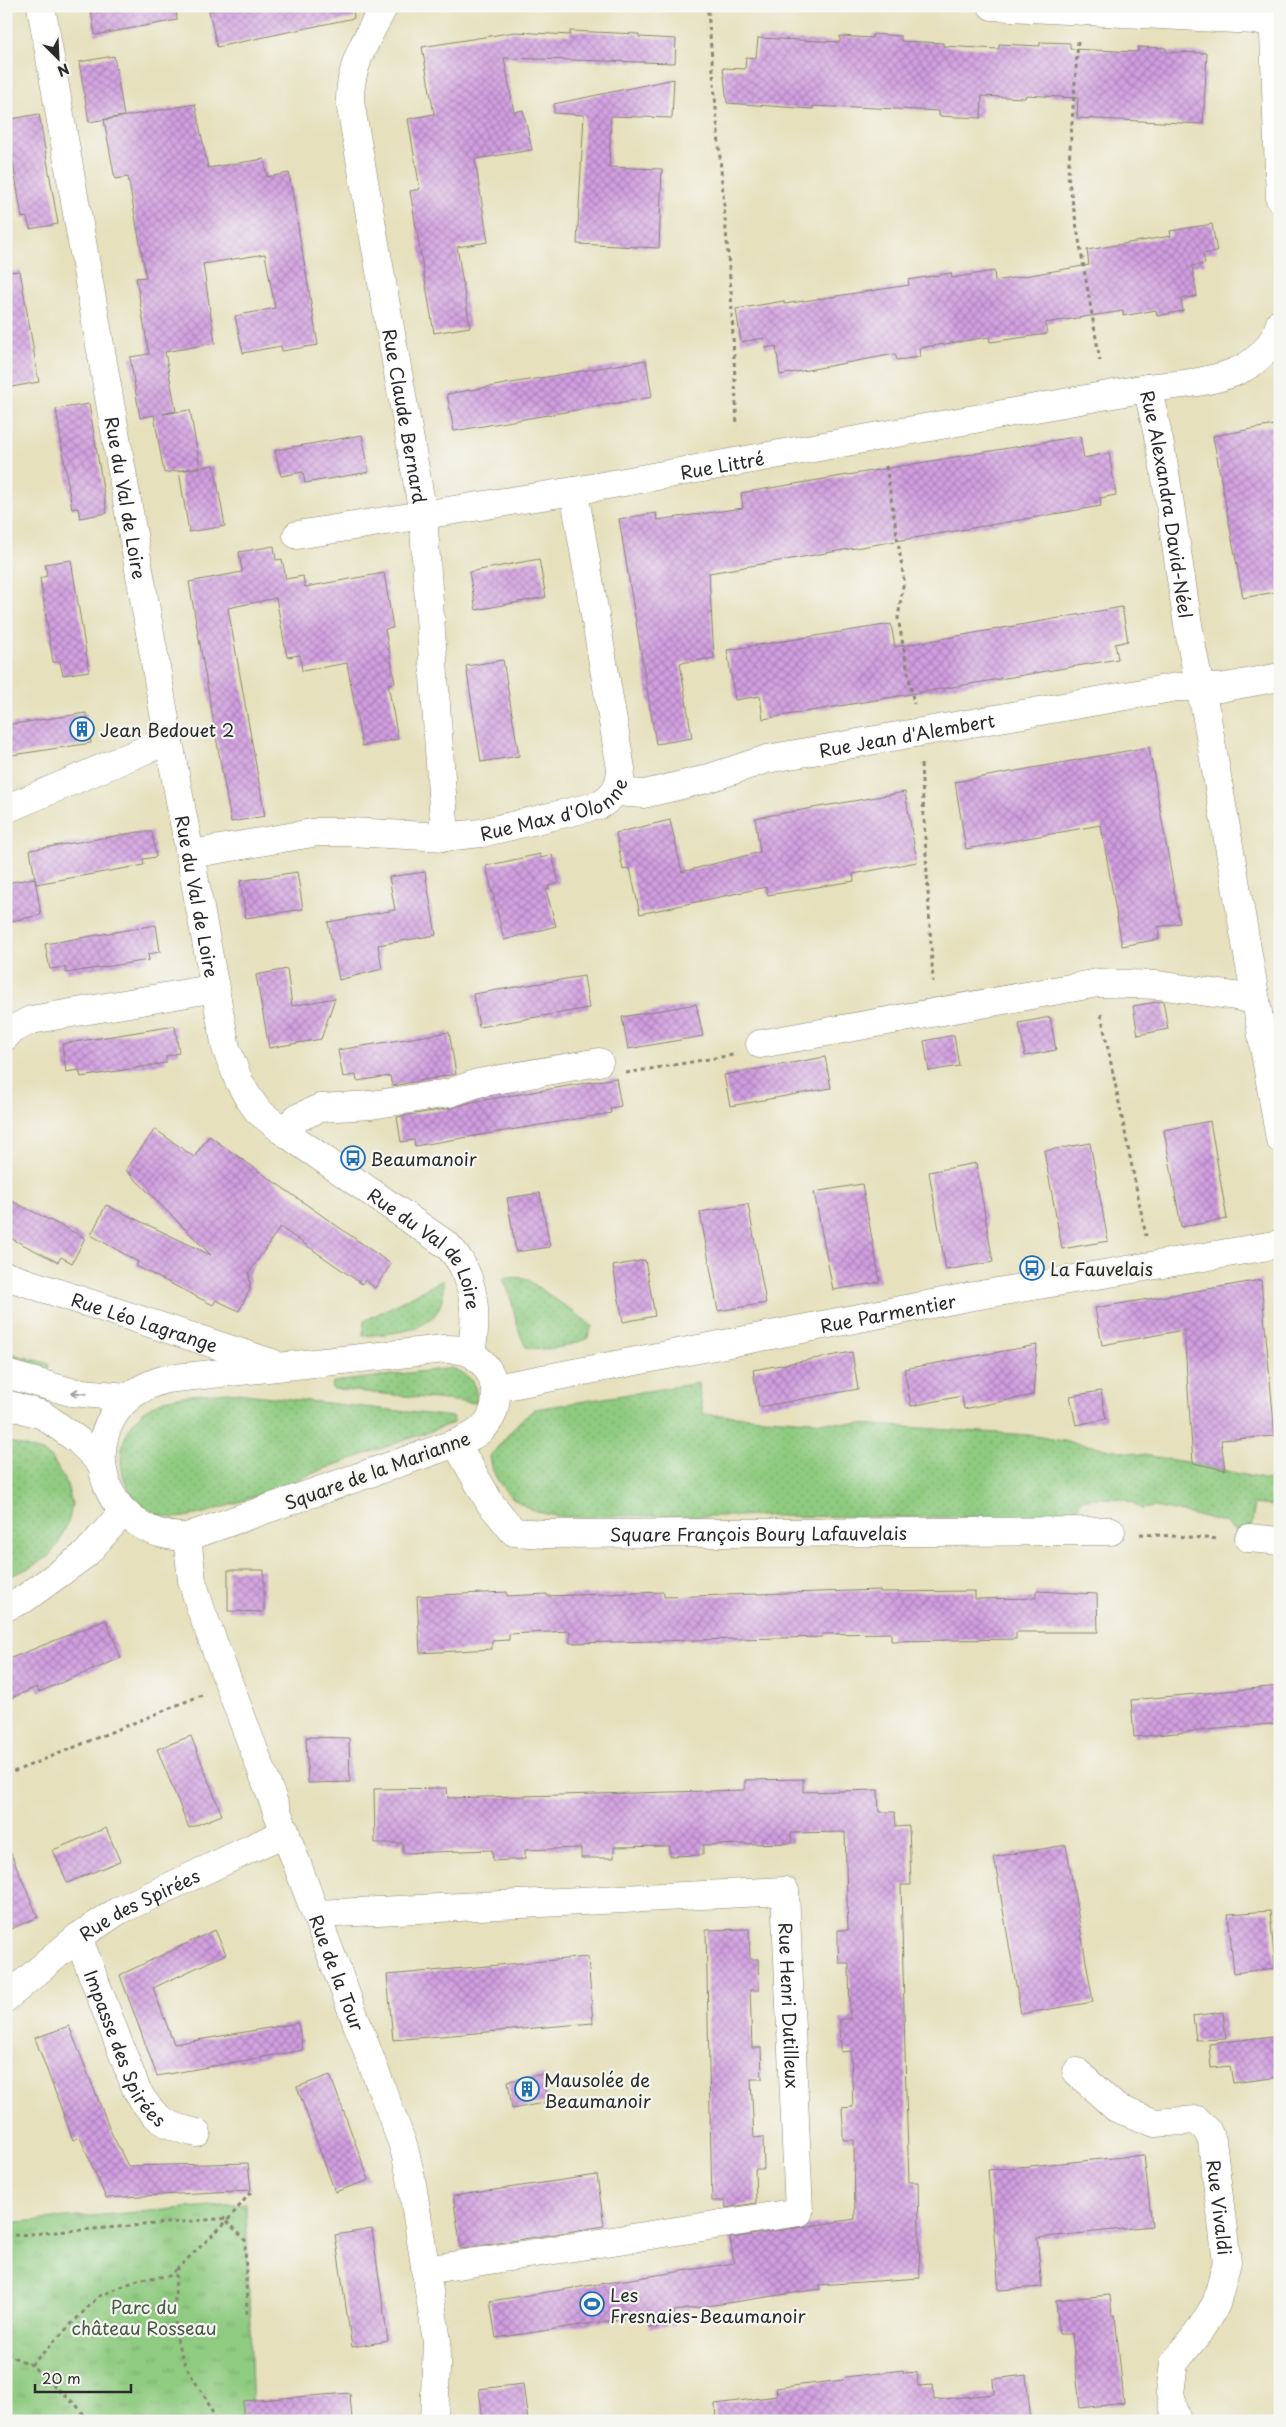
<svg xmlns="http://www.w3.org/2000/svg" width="1286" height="2427" font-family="'Playpen Sans',sans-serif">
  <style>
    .grass { fill: url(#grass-dots); stroke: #5d7b56 }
    .park { fill: url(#park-tufts); stroke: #5d7b56 }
    .building { fill: url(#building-cross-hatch) }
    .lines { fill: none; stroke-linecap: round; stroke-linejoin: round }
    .minor-casing { stroke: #888674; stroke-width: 29 }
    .path { stroke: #888674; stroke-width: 3; stroke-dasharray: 4 4; stroke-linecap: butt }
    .minor { stroke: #fff; stroke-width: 28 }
    .oneway { stroke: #a0a0a0 }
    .labels { text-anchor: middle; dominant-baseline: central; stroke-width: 4.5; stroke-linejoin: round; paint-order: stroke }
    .street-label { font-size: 18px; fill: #2b2b2b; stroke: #f6f6f2 }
    .poi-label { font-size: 18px; fill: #2b2b2b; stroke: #f6f6f2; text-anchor: start }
    .park-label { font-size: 18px; fill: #495b44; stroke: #f6f6f2 }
  </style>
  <defs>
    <pattern id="grass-dots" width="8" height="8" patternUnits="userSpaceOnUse" patternTransform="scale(1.25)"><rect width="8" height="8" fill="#8fcb80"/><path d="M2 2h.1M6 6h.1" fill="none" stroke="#7cae6f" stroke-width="1.8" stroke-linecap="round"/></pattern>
    <pattern id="park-tufts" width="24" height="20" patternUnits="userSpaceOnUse" patternTransform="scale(1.25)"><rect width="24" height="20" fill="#8fcb80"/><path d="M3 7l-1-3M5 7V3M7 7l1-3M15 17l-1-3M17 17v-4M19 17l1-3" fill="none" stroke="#7cae6f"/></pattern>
    <pattern id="building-cross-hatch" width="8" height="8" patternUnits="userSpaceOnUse" patternTransform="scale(1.25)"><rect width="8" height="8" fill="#d19ee0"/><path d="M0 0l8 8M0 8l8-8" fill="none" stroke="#aa81b6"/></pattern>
  </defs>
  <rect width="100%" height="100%" fill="#f6f6f2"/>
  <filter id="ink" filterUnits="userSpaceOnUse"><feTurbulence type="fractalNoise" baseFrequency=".02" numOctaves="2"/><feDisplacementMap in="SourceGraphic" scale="10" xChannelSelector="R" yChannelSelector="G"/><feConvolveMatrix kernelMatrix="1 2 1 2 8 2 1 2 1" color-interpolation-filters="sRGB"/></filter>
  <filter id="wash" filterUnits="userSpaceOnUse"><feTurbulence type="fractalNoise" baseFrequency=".0096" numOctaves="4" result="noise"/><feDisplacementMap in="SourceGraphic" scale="20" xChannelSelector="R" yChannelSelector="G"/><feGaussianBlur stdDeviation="1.12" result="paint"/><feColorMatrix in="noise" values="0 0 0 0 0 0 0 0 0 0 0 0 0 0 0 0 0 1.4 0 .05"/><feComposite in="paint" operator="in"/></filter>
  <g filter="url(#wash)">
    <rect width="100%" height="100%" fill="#e6e0bc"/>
    <g class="grass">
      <path d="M 506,1277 L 525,1278 L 585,1320 L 592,1326 L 587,1339 C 565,1347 548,1352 526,1347 C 514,1326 515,1301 503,1279 Z"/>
      <path d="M 443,1280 C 443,1287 443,1296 441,1303 C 432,1334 388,1333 363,1336 L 364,1321 Z"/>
      <polygon points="6,1352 49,1364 46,1376 6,1365"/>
      <path d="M 451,1368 C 468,1373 479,1384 476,1403 L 333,1389 L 331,1386 L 333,1382 Z"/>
      <path d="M 698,1383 L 703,1414 L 1029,1435 L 1191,1463 L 1280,1483 L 1280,1507 L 1255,1504 L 1250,1534 L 1235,1531 L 1226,1523 L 1208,1518 L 1155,1507 L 1141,1509 C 1127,1494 1101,1499 1082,1499 L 1073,1515 C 951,1520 828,1515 706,1516 C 673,1516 640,1516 607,1516 C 583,1517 559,1519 536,1511 C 513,1503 492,1482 490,1456 L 519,1422 L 535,1409 Z"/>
      <path d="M 227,1392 L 454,1417 L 453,1423 C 412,1438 370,1452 329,1467 C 297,1479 196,1524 167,1517 C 114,1505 105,1436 150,1407 C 172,1393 202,1395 227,1392 Z"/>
      <polygon points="6,1411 34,1419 30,1431 6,1425"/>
      <polygon points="6,1441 42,1452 52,1458 67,1485 72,1504 69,1520 58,1544 48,1557 31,1567 6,1578"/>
    </g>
    <polygon class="park" points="246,2203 253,2421 6,2421 6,2223"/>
    <g id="blocks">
      <g class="building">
        <polygon points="90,6 176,6 177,20 95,35"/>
        <polygon points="229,6 353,6 354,18 217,47 209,11"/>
        <polygon points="570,31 639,34 639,37 676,39 675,63 504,58 514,112 523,110 532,150 475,159 488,242 457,247 470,327 434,333 410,191 420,189 408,119 434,114 422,47 515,32 570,35"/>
        <polygon points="873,34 901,36 901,41 943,43 943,46 999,49 999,44 1040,46 1040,42 1070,43 1070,49 1138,52 1138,47 1166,48 1166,52 1207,53 1203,124 1077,118 1078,98 1026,95 1025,98 982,96 981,118 939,116 939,111 855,107 855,108 813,106 813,109 727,103 723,68 745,69 746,57 756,58 758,38 840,42 840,36 872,38"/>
        <polygon points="114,56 124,116 89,122 79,62"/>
        <polygon points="674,79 672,118 611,116 609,167 662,169 659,248 577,244 584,115 554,113 554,104"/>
        <polygon points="195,104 208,168 264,159 267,177 289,173 318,345 282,351 281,346 243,353 235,316 275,308 265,254 203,264 215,343 165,352 176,411 163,414 190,410 200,467 164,473 154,415 140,418 130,357 149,354 136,278 146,277 128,177 115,179 104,120"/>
        <polygon points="39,114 58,224 30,229 27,217 22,218 6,120"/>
        <polygon points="1212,224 1217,252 1203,254 1205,264 1192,266 1197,296 1181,299 1183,311 1157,316 1156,310 1123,316 1123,311 1045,323 1047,334 990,342 989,337 919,348 920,357 897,360 895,354 780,375 776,346 765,348 764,338 741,342 736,309 784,301 784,304 909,285 908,280 951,273 952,278 994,271 995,281 1089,265 1087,250 1171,236 1170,231"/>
        <polygon points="20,271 39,382 6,388 6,272"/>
        <polygon points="646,360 652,397 454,431 447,394"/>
        <polygon points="89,404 107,513 80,518 78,508 72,509 56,409"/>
        <polygon points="1280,424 1280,591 1243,598 1213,436"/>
        <polygon points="362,435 369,472 305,483 303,472 281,476 275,450"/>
        <polygon points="1080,436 1084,458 1109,453 1116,495 1100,498 1101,506 709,573 714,658 680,663 692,738 656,744 619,519 656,513 657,520 743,508 741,493"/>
        <polygon points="214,465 225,526 189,532 179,471"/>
        <polygon points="274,546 276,560 282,559 286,579 303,576 305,587 384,573 393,628 385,629 395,683 388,684 398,739 362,746 347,663 302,671 300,655 287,657 276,598 228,608 265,816 231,822 189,582 242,572 239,552"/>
        <polygon points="539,559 546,597 476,610 469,572"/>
        <polygon points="71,560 89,671 63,675 60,662 53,662 40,578 47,576 45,564"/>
        <polygon points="1122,607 1128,641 1115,644 1118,659 763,719 760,696 735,700 727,650 891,624 895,647"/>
        <polygon points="503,660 519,756 481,762 466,666"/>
        <polygon points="86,713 91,743 6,756 6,725"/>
        <polygon points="1149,747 1180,923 1158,927 1159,939 1122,946 1101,825 966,849 955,782"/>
        <polygon points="905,792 917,862 853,874 854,881 768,895 766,887 640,914 630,868 623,870 616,833 670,820 682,872 760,852 755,818"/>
        <polygon points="139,832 152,832 156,857 143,859 144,865 36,884 30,850"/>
        <polygon points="540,854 541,858 552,855 559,883 548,886 549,889 546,890 556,926 504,940 486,866"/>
        <polygon points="297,872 303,909 246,918 240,881"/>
        <polygon points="425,872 436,935 378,945 382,969 339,980 328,922 395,910 389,877"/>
        <polygon points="35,878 41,915 6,922 6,883"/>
        <polygon points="156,925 160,952 148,954 149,960 66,973 65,967 50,969 45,944"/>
        <polygon points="287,969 292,1006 335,998 321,1039 269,1048 256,975"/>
        <polygon points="584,976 589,1008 479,1027 473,994"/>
        <polygon points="1163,1001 1168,1029 1138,1035 1133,1006"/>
        <polygon points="696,1004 703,1036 628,1049 622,1017"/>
        <polygon points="1050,1017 1056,1050 1025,1056 1019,1023"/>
        <polygon points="175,1026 179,1053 166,1056 166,1063 81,1077 79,1070 66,1072 62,1044"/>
        <polygon points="449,1032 456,1074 392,1086 390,1076 357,1081 356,1075 343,1077 338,1050"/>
        <polygon points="954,1035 959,1066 929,1071 924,1041"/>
        <polygon points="825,1057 831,1088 730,1106 724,1075"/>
        <polygon points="616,1078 621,1106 610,1108 611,1113 415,1146 414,1140 401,1142 397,1117 452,1108 472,1102"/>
        <polygon points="1210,1121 1227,1219 1181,1227 1164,1130"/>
        <polygon points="155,1129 194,1157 209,1136 391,1264 375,1288 365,1280 362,1284 280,1227 249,1273 250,1289 239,1311 216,1300 213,1305 136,1266 138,1262 91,1235 106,1205 211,1255 126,1170"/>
        <polygon points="1090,1143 1108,1241 1062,1249 1044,1151"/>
        <polygon points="976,1163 993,1262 946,1270 929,1172"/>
        <polygon points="862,1184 880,1282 833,1290 814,1192"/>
        <polygon points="540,1193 550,1247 516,1252 507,1198"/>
        <polygon points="6,1198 85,1238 72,1263 61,1257 58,1262 6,1236"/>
        <polygon points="748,1204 766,1303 718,1311 700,1212"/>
        <polygon points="645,1260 655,1316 623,1322 613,1266"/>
        <polygon points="1261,1280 1275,1436 1221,1440 1225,1470 1193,1463 1184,1330 1102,1345 1095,1308"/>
        <polygon points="1037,1345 1033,1395 964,1409 962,1396 911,1406 904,1369"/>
        <polygon points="852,1352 858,1389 759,1407 753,1370"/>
        <polygon points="1101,1391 1106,1419 1076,1425 1070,1396"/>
        <polygon points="228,1570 264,1570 264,1612 228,1611"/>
        <polygon points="880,1590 880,1592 975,1591 975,1599 1036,1598 1036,1591 1097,1594 1098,1632 1016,1632 1016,1639 891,1641 891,1633 822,1634 822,1637 570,1643 570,1631 509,1634 509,1640 492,1641 492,1649 420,1653 417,1596 507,1592 507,1596 547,1594 547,1596 664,1592 664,1597"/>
        <polygon points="106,1620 121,1658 39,1692 37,1687 6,1700 6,1660"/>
        <polygon points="1280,1686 1280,1723 1134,1737 1131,1700"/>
        <polygon points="191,1736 222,1815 189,1828 157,1749"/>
        <polygon points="306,1737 349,1738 350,1782 308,1783"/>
        <polygon points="803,1779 803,1792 878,1790 879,1812 895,1812 896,1827 909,1826 911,1885 901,1885 906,2094 909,2182 918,2182 920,2278 819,2285 820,2289 674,2311 675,2325 649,2328 647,2315 496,2338 490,2301 734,2263 730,2238 855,2219 854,2140 843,2140 843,2124 842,2108 853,2107 851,2051 841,2052 840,2019 850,2019 849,1963 839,1963 838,1946 838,1930 848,1930 845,1832 791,1833 792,1843 703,1845 703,1855 670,1856 670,1846 614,1847 614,1858 581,1858 581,1848 525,1850 525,1859 493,1861 492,1850 403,1853 403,1843 375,1843 374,1789 447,1788 448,1798 745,1790 745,1780"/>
        <polygon points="106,1828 120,1861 67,1883 53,1850"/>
        <polygon points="6,1842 38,1917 6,1931"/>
        <polygon points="1066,1845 1093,2002 1021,2014 994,1857"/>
        <polygon points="1270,1911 1275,1968 1234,1973 1228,1914"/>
        <polygon points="749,1929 750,1959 758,1959 759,1990 750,1990 752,2048 761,2048 762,2079 751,2079 754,2138 763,2137 764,2169 755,2169 756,2203 726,2208 725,2201 712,2201 706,1930"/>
        <polygon points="215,1930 226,1954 153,1988 174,2044 298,2023 303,2050 157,2076 120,1975"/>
        <polygon points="588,1957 593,2023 393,2040 387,1975"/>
        <polygon points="1223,2012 1226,2039 1196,2040 1193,2016"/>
        <polygon points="69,2026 111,2132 128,2166 248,2163 251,2190 106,2198 80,2137 73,2140 35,2038"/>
        <polygon points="1280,2035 1280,2077 1233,2083 1230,2066 1211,2068 1209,2044"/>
        <polygon points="543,2074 548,2102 512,2109 508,2081"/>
        <polygon points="330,2075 369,2180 335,2192 297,2087"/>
        <polygon points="1144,2155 1152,2226 1037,2238 1042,2287 999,2290 988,2170"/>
        <polygon points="597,2175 604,2226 461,2249 453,2196"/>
        <polygon points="372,2229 388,2341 352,2347 335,2235"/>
        <polygon points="1110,2295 1112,2315 1115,2315 1124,2403 1080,2408 1072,2334 1059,2334 1056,2300"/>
        <polygon points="903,2370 904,2373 917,2372 918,2386 933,2385 934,2400 994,2394 993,2379 1026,2375 1031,2421 716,2421 715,2404 777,2396 776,2388 843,2380 846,2377"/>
        <polygon points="523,2384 528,2421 483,2421 479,2389"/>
        <polygon points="350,2393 352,2421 243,2421 243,2401"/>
      </g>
    </g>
  </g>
  <g filter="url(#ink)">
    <use href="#blocks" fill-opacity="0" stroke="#888674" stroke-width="1"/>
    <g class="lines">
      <g class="minor-casing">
        <g id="minor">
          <path id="s1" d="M 41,6 L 169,742 L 226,1048 L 239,1081 L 248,1097 L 258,1111 L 283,1131 L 447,1245 C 476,1273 478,1316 471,1353"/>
          <path id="s2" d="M 384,6 C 368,37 349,65 350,102 L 423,514 L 445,837"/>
          <polyline points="992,6 1273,21"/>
          <polyline points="1273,6 1280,199"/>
          <path id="s3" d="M 1147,388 C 1175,495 1179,606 1206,713 L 1280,1139"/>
          <path id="s4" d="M 297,535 L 574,491 L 1147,388 C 1197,382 1263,382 1280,323"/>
          <path id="s5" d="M 616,792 L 644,794 L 703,780 L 767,759 L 1177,687 L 1220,688 L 1280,677"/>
          <polyline points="6,809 159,744 169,742"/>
          <path id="s6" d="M 191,854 L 318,832 L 349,832 L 445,837 L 481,833 L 600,805 C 615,796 620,786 621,769 L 574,491"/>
          <polyline points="6,1036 10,1031 31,1020 216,988"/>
          <polyline points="760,1044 1098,983 1158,985 1235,996 1256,1001"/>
          <polyline points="283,1131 297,1118 320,1108 371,1105 449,1093 478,1083 599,1062"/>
          <path id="s7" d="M 6,1276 L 272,1363"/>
          <path d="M 445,1349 C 454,1349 464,1349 472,1354 C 497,1370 505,1406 483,1428 C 476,1435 466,1439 456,1443 L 187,1537 C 88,1536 68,1405 166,1379 Z"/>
          <polyline points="6,1374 71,1392 127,1397"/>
          <path id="s8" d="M 496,1388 L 968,1297 L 1280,1244"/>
          <polyline points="6,1404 43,1415 79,1441 102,1464"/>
          <path id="s9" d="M 456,1443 L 490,1503 L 514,1532 L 545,1534 L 1111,1531"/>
          <path id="s10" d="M 187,1537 L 192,1580 L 200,1607 L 404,2148 L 411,2178 L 437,2341 L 434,2421"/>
          <polyline points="1249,1538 1280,1541"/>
          <polyline points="6,1607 24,1599 86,1554 123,1512"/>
          <path id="s11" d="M 316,1914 L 785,1891 L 799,2212 L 425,2270"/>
          <path id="s12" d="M 78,1937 L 137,2091 C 154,2119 165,2126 197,2133"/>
          <path id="s13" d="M 6,1998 L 78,1937 L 118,1911 L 286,1832"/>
          <path id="s14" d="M 1077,2072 L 1116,2108 L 1155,2123 L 1197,2120 L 1207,2130 L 1212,2141 L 1227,2262 L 1216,2304 L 1198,2333 L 1174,2363 L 1170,2393 L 1177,2421"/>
        </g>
      </g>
      <g class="path">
        <polyline points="708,11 731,291 737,426"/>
        <polyline points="1078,41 1068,176 1100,361"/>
        <polyline points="886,466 904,580 898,618 914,704"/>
        <polyline points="921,764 933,982"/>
        <polyline points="1101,1014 1146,1236"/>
        <polyline points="626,1073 733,1055"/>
        <polyline points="1140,1534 1219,1539"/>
        <polyline points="6,1775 202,1695"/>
        <polyline points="227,2221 245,2240 247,2316"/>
        <polyline points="6,2236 230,2218"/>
        <polyline points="6,2354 31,2365 77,2406 89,2421"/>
        <polyline points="31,2365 99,2296 140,2279 169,2276 175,2270"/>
        <path d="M 215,2421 C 210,2400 195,2384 186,2366 C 171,2336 175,2302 176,2270 L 227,2221 L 251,2192"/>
      </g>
      <use href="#minor" class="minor"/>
    </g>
    <defs><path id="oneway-shaft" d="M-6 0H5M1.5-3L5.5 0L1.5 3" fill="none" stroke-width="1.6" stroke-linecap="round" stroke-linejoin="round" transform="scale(1.25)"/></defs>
    <use class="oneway" href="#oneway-shaft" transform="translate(79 1393) rotate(-175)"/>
  </g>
  <defs>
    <g id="building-ring" transform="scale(1.25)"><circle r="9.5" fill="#f6f6f2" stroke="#1f6fb2" stroke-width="1.5"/><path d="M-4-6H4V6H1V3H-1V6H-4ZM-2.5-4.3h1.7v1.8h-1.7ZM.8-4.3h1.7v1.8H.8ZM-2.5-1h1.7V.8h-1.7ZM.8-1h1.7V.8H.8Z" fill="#1f6fb2"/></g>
    <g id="bus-ring" transform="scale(1.25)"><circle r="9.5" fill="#f6f6f2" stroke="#1f6fb2" stroke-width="1.5"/><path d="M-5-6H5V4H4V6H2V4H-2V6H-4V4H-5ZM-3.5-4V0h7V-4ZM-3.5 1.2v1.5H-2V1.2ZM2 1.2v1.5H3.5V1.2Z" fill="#1f6fb2"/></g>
    <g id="stadium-ring" transform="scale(1.25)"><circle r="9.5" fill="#f6f6f2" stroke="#1f6fb2" stroke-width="1.5"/><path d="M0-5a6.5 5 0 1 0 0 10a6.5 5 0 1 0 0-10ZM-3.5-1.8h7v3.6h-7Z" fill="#1f6fb2"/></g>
  </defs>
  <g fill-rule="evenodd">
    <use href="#building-ring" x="82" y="729"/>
    <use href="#bus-ring" x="353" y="1158"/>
    <use href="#bus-ring" x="1032" y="1268"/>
    <use href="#building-ring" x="527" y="2089"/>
    <use href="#stadium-ring" x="592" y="2304"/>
  </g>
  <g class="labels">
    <g class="street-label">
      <text stroke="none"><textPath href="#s2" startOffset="422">Rue Claude Bernard</textPath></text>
      <text stroke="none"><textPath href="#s4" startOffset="431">Rue Littré</textPath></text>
      <text stroke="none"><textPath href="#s1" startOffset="499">Rue du Val de Loire</textPath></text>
      <text stroke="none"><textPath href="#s3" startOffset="118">Rue Alexandra David-Néel</textPath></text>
      <text stroke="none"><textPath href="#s5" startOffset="298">Rue Jean d'Alembert</textPath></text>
      <text stroke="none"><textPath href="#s6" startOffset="370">Rue Max d'Olonne</textPath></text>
      <text stroke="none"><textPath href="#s1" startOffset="904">Rue du Val de Loire</textPath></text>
      <text stroke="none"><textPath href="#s1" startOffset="1350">Rue du Val de Loire</textPath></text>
      <text stroke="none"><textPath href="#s8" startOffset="399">Rue Parmentier</textPath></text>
      <text stroke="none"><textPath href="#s7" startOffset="146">Rue Léo Lagrange</textPath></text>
      <text transform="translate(377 1470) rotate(-20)">Square de la Marianne</text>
      <text stroke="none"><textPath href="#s9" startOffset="351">Square François Boury Lafauvelais</textPath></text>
      <text stroke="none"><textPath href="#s13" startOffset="164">Rue des Spirées</textPath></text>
      <text stroke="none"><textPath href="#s10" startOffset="462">Rue de la Tour</textPath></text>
      <text stroke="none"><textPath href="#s11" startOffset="584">Rue Henri Dutilleux</textPath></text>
      <text stroke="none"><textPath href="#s12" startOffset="121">Impasse des Spirées</textPath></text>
      <text stroke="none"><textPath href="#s14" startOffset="230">Rue Vivaldi</textPath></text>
    </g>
    <g class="poi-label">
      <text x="100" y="729">Jean Bedouet 2</text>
      <text x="370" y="1158">Beaumanoir</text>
      <text x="1050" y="1268">La Fauvelais</text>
      <text x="544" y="2079">Mausolée de<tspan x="544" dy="21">Beaumanoir</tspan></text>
      <text x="610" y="2294">Les<tspan x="610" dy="21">Fresnaies-Beaumanoir</tspan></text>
    </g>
    <g class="park-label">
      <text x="144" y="2306">Parc du<tspan x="144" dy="21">château Rosseau</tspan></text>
    </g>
  </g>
  <rect width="1286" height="2427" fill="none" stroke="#f6f6f2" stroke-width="25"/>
  <g transform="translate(58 58) rotate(156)" stroke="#f6f6f2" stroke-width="4" paint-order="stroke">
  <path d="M0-4L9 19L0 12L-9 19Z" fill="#2b2b2b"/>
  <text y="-8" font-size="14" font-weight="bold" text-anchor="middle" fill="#2b2b2b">N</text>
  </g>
  <path d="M35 2384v8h96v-8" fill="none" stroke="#2b2b2b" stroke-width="2.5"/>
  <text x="42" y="2384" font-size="15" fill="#2b2b2b" stroke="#f6f6f2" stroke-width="4" paint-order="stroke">20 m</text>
</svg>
